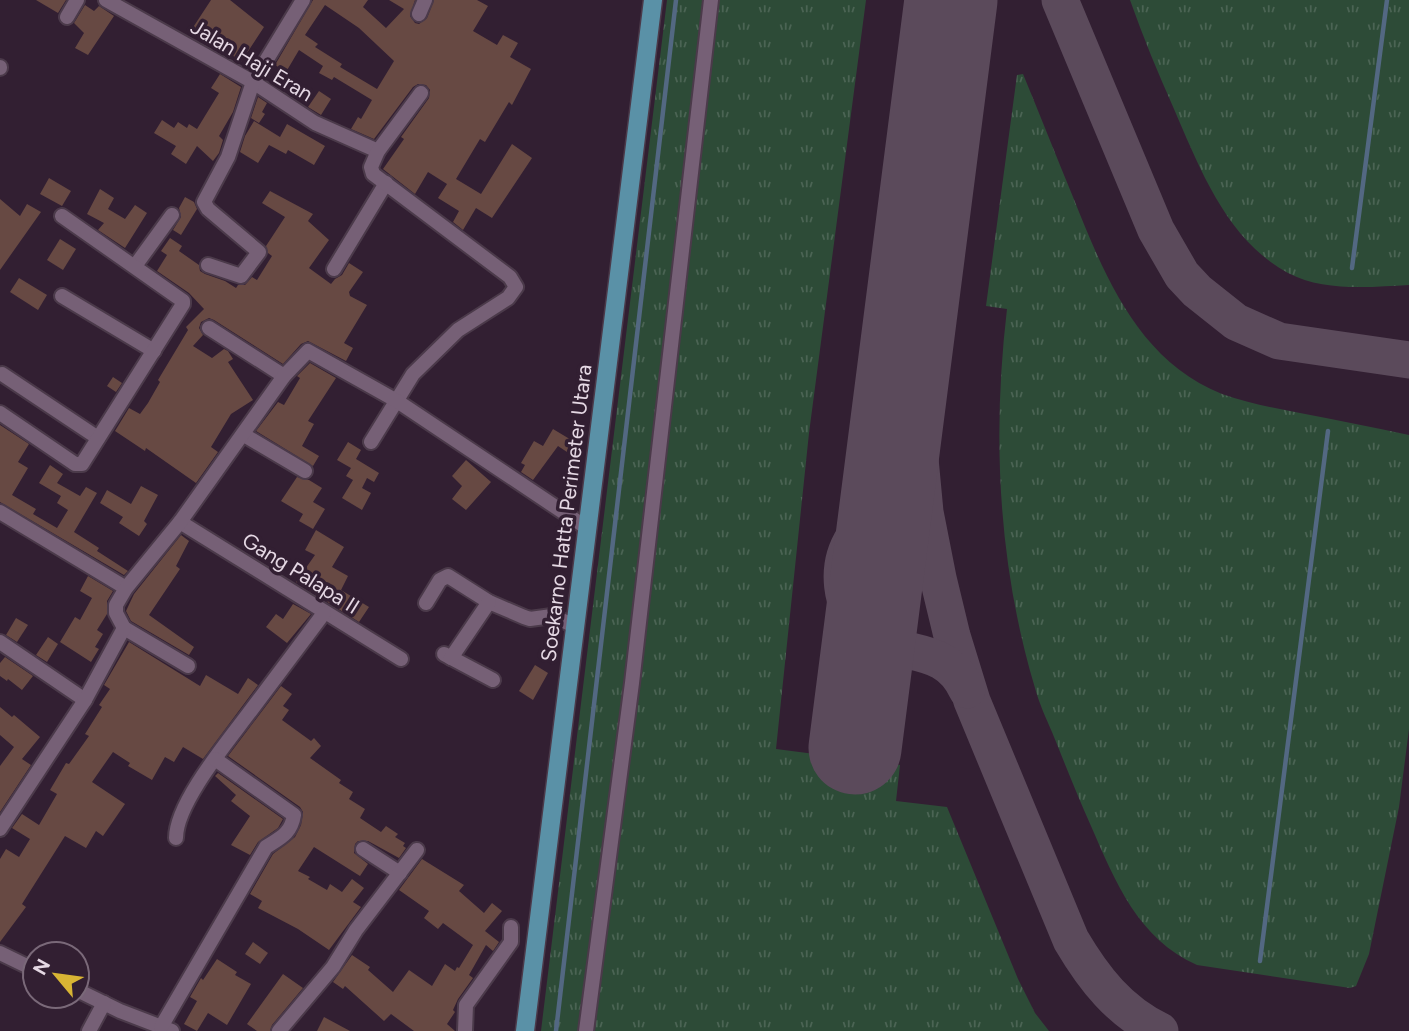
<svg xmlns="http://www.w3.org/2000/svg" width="1409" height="1031" font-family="Figtree,sans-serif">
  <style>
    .grass { fill: url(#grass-tufts) }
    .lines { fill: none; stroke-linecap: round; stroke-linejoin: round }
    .stream { stroke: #536882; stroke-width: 4.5 }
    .taxiway { stroke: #5b4a5b; stroke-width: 37 }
    .runway { stroke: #5b4a5b; stroke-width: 93 }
    .building { fill: #674943; fill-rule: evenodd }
    .minor-casing { stroke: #4b3a4a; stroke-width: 18 }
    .major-casing { stroke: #4b3a4a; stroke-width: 21 }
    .path { stroke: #716071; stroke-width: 2.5; stroke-dasharray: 3.5 5; stroke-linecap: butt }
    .minor { stroke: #766076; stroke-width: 14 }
    .major { stroke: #5a91a7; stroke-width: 18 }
    .labels { text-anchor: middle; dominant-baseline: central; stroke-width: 7; stroke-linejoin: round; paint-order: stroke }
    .street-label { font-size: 21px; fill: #e5d8e4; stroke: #321f32 }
  </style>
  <defs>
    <pattern id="grass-tufts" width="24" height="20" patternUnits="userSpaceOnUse" patternTransform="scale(1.75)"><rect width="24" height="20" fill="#2d4b37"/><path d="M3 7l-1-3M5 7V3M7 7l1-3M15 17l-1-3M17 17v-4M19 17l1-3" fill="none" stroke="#4b6454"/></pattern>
  </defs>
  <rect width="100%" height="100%" fill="#321f32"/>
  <g class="grass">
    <polygon points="667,0 866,0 809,433 776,749 900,765 896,801 947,807 1018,979 1035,1013 1049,1031 541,1031"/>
    <path d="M 1130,0 L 1409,0 L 1409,285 C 1370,287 1324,292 1288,273 C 1227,240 1200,169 1174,109 C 1158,73 1143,37 1130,0 Z"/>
    <path d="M 1023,74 C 1040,115 1056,156 1073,197 C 1104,274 1137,360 1222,394 C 1247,403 1274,408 1300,413 C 1336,420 1373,427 1409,435 L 1409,729 L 1399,807 L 1369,954 L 1356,986 L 1350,988 L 1197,965 C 1138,939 1115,881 1091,826 C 1077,795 1065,764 1052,732 C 1046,718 1039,703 1035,688 C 998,565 992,436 1007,309 L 986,306 L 1017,75 Z"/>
  </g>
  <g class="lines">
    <g class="stream">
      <polyline points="1352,268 1387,0"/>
      <polyline points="1260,961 1328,431"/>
      <polyline points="556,1031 676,0"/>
    </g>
    <g class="taxiway">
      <polyline points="1060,0 1156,230 1182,275 1197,291 1236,322 1279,341 1409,360"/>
      <path d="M 918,258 L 914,395 L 925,512 L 938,578 L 952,636 L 972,701 L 1071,940 C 1094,979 1119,1011 1160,1031"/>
      <path d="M 896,413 C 892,441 892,472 882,498 C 876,514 863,523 854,537 C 835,566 839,607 865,631 C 897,661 944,640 967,690"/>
    </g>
    <polyline class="runway" points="855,748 951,0"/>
  </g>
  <g class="building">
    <polygon points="36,0 66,0 58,13"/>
    <polygon points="211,0 230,0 264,27 241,62 213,40 211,45 190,32"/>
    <path d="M 313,0 L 368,0 L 363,7 L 386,28 L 404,9 L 389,0 L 415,0 L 410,16 L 415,23 L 419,24 L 427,18 L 434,0 L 477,0 L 488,6 L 473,31 L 497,45 L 503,35 L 518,43 L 510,57 L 531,69 L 512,105 L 509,102 L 485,142 L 480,139 L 456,179 L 481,194 L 512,144 L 532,158 L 492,218 L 476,208 L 463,230 L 453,222 L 459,211 L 438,198 L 447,184 L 428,172 L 415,194 L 383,169 L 404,139 L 401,137 L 429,98 L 430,90 L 426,85 L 418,84 L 413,87 L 374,139 L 351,129 L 358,117 L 361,119 L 372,100 L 334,77 L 332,80 L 319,73 L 323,66 L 299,50 L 286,72 L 275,65 ZM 325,5 L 359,28 L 394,61 L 377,89 L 340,67 L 342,64 L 315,47 L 318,44 L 305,35 Z"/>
    <polygon points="85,5 94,11 99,6 114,16 88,55 75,48 84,33 74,23"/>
    <polygon points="220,74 241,87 233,112 219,136 223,140 219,153 213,161 197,146 186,164 171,154 176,146 154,133 162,120 174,128 178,122 187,128 189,124 197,129 219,93 211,88"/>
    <polygon points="319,91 331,99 321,115 308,107"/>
    <polygon points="258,97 267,103 262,112 265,114 259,123 251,118"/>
    <polygon points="254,121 280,137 287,124 325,146 314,165 288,150 286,154 269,145 258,163 240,152 245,136"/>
    <polygon points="49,178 71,191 62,206 40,194"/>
    <polygon points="100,189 114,198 108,209 125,219 135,205 147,213 125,248 98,230 104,223 87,214"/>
    <polygon points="270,191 313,214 308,221 329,240 309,268 331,284 335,279 342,275 349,263 363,272 349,292 350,296 367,305 344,343 353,348 346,361 308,341 301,344 283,364 214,320 209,318 201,322 199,328 203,335 193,346 212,358 224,349 228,351 233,359 228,362 253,400 231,414 211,447 218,452 196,483 146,448 145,451 115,431 129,408 140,414 148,403 160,382 158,380 188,330 186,327 204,309 189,293 157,271 167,255 161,251 170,238 182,246 179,251 199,265 200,271 205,274 225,281 236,288 238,285 245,285 252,277 257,280 272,256 268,253 266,246 285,217 262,203"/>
    <polygon points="185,197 194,202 197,209 181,235 173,230 181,217 179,208"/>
    <polygon points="0,199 20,216 27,204 41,212 0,270"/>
    <polygon points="60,239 76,249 63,270 47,260"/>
    <polygon points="19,278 47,295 38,310 10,292"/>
    <polygon points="310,363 336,378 308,421 314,424 302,446 319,456 313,466 256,431 278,402 284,405 300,378 297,376"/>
    <polygon points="113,377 122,383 116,392 107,386"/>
    <polygon points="0,425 29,444 18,462 28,468 12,495 36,509 33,514 57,528 68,510 57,503 61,496 39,483 50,465 63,474 57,483 80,496 86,487 97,493 74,532 99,548 97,551 128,571 124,575 0,502"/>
    <polygon points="553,429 573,441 567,452 558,446 533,480 521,472 525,465 521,463 534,441 543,446"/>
    <polygon points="348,442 361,450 356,459 379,473 374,482 367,478 362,488 371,493 362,510 342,498 353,480 346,476 351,468 337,460"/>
    <polygon points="466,460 491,482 466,510 452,499 462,486 452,476"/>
    <polygon points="297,477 309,480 322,488 313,502 325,509 313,529 299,521 303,514 281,501"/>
    <polygon points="141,486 158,495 144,521 147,524 139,536 119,523 123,517 100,503 107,490 131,504"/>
    <polygon points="316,530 344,547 332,567 348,576 341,590 369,607 359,622 296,582 315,555 305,550"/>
    <polygon points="181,535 189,541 176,566 180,569 149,615 194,647 189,655 131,621 126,611 134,594"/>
    <polygon points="88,576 113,591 107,601 107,614 97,630 103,634 95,647 99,649 91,662 60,642 75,617 80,620 92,598 80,591"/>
    <polygon points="293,604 311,614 287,643 266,627 276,614 283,619"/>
    <polygon points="16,618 28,625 17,642 6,635"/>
    <polygon points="48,637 58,644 47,662 36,655"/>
    <polygon points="129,642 200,686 206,675 238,694 248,678 258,685 203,759 183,747 174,762 165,757 152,780 128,766 130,763 113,752 92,782 125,804 103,836 96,831 86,848 65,836 22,904 26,907 0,942 0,859 6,849 19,857 30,839 12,828 22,814 39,825 57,794 50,790 66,763 69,764 89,736 85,734 102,707 99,705 110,689 104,685"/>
    <polygon points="5,657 33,676 22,690 8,679 7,681 0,676 0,663"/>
    <polygon points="535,665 548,673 533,700 519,691"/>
    <polygon points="281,686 292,694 283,706 289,710 282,720 311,741 314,738 321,746 310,758 341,780 339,783 353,792 349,799 365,809 360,818 381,832 386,826 398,834 395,837 405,843 403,846 406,848 399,858 368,841 358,841 355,844 354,853 368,864 360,876 314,847 298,871 310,877 308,879 327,890 330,884 342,892 352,879 364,888 353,902 361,907 329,950 298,929 258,908 262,901 250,894 273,854 295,837 301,825 303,812 300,807 228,756"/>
    <polygon points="0,707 12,717 14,715 40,737 22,759 31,765 0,812 0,766 14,747 0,735"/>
    <polygon points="218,773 283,819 278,828 258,842 250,855 231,845 250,816 231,801 236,795 215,776"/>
    <polygon points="422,859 464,885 459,891 484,913 492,903 502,911 485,931 499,942 493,951 486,945 469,975 473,978 458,999 453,1010 455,1012 447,1024 455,1031 414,1031 391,1014 384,1021 345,986 343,989 333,982 352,955 370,967 368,970 393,992 409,970 432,986 445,964 455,971 457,967 459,968 473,945 443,923 438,929 424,918 429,911 399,890"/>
    <polygon points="253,942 268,953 260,964 245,954"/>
    <polygon points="217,959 237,972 235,975 251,984 227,1025 208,1013 197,1031 184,1024 197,1001 190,997 201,978 203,980"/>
    <polygon points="283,974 303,988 272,1025 270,1031 257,1031 247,1024"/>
    <polygon points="324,1017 350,1031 317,1031"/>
  </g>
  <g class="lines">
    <g class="minor-casing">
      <g id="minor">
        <polyline points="106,0 253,82 315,123 378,151"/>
        <polyline points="419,14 425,0"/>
        <polyline points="67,17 77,0"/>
        <polyline points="0,67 0,68"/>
        <polyline points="208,265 241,276 259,252 208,209 204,202 228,157 253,82 303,0"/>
        <polyline points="135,266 172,215"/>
        <polyline points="334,269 386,183"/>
        <polyline points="62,296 154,351"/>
        <polyline points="209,328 284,376"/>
        <polyline points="2,374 98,438"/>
        <polyline points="0,413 75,464 82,464 183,304 183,301 62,216"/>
        <polyline points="244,435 305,471"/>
        <polyline points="371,442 413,374 458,330 508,298 516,287 510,277 373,174 371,167 378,151 421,93"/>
        <polyline points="0,512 126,588"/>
        <polyline points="180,522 401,659"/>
        <polyline points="426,603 440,580 448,576 489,602 524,617 530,619 552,616 575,626"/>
        <polyline points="124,628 188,666"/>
        <polyline points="0,642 85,700"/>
        <polyline points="444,654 493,680"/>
        <polyline points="451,658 489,602"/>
        <polyline points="0,829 85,700 124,628 116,613 116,605 126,588 180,522 284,376 308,351 397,401 587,528"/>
        <path d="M 176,838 C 176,802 230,739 252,709 C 276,677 300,645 324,613"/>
        <polyline points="363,849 400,873"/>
        <polyline points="0,953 35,970"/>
        <polyline points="77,990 120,1011 172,1031"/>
        <path d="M 161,1027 L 266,847 C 280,838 291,834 294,815 L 215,759"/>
        <polyline points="89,1031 104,1003"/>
        <polyline points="279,1031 333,967 356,930 417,850"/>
        <polyline points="465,1031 466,1005 511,942 511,927"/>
        <polyline points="586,1031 632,683 711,0"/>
      </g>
    </g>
    <g class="major-casing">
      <polyline id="major" points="525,1031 653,0"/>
    </g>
    <polyline class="path" points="556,603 567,530"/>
    <use href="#minor" class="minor"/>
    <use href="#major" class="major"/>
  </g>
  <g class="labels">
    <g class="street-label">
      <text transform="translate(252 60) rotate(31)">Jalan Haji Eran</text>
      <text transform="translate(566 513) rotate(-83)">Soekarno Hatta Perimeter Utara</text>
      <text transform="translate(301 573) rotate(32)">Gang Palapa II</text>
    </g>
  </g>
  <g transform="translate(56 975) rotate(299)"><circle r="33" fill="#321f32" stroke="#7a6979" stroke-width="2"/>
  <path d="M0-5L12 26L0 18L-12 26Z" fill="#d8b434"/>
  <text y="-10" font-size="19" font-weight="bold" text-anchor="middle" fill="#e5d8e4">N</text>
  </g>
</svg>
